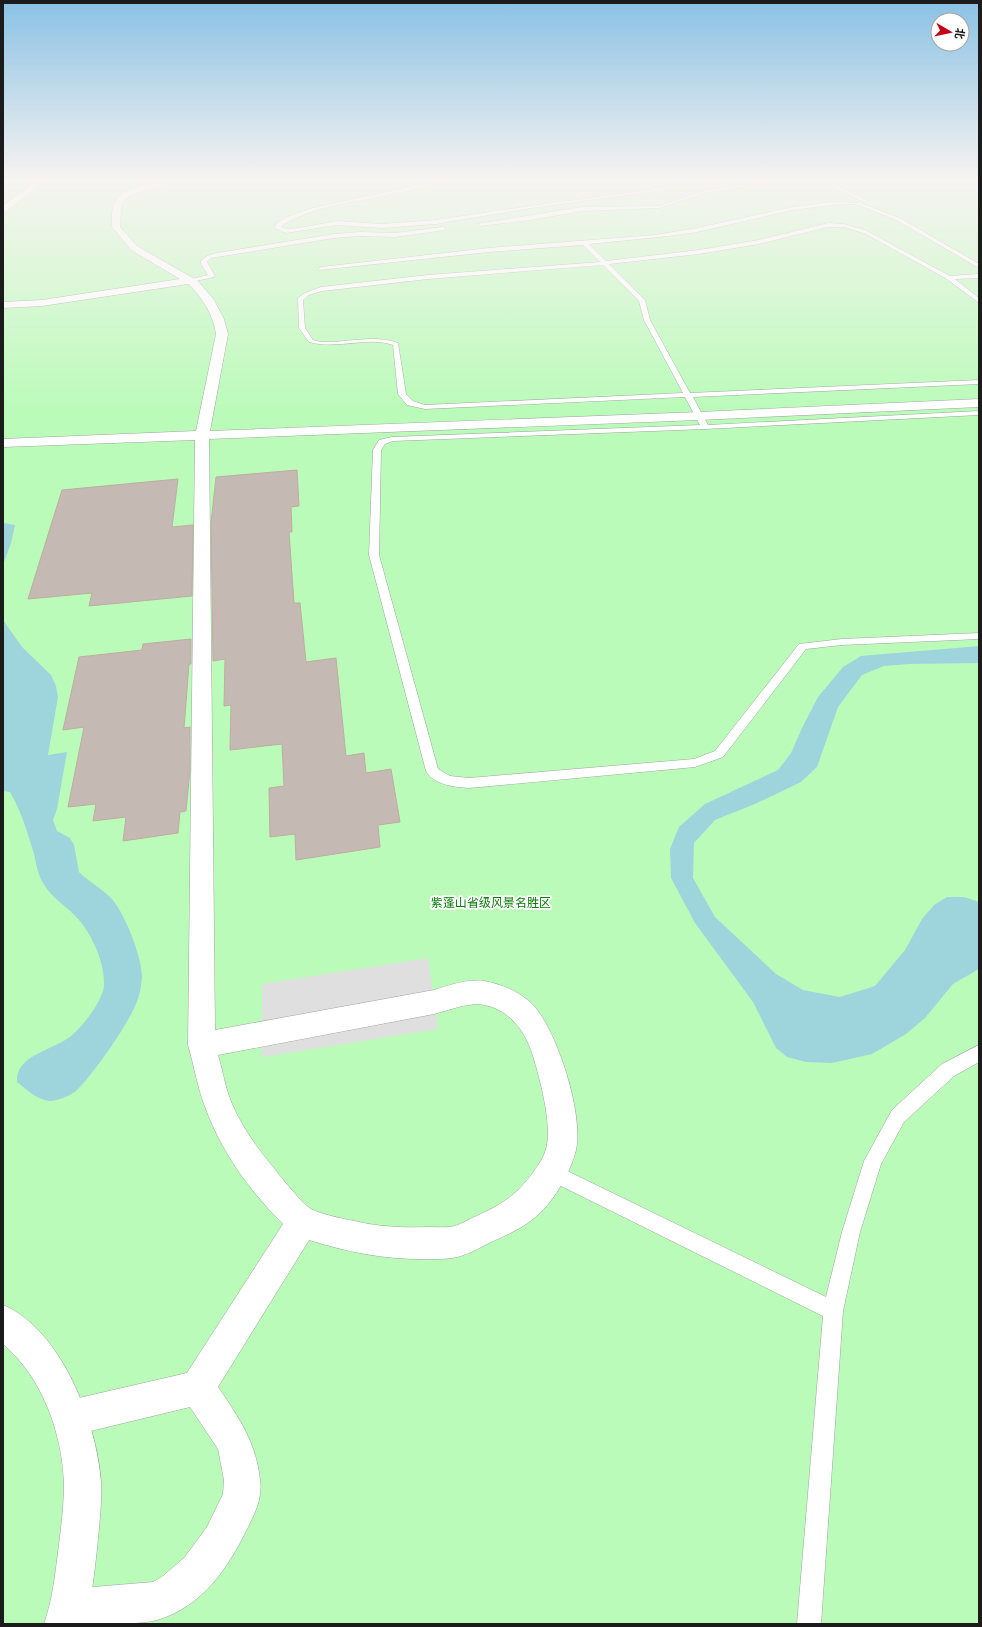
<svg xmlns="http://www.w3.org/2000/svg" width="982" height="1627" font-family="Raleway,'Noto Sans SC',sans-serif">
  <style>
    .park { fill: #bafbb9 }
    .parking { fill: #dfdfdf }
    .water { fill: #9ed5dd }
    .building { fill: #c5b9b3; stroke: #bfaca2 }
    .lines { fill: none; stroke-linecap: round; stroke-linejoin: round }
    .service-casing { stroke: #a2a2a2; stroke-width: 1 }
    .minor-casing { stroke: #a2a2a2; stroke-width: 1 }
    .tertiary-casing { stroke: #a2a2a2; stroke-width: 1 }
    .service { fill: #fff; fill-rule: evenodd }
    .minor { fill: #fff; fill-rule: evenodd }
    .tertiary { fill: #fff; fill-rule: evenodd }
    .labels { text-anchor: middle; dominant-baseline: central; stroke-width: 3.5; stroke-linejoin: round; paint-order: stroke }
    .park-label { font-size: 12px; fill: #097b07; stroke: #fff }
  </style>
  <rect width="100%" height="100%" fill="#ede7e0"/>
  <rect class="park" x="3" y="182" width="976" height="1442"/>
  <polygon class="parking" points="428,958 438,1029 262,1057 262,984"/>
  <g class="water">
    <polygon points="3,523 15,525 11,543 3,565"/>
    <path d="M 3,620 L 22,647 L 51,675 L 56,686 L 58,697 L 48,755 L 67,752 L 57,809 L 53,820 L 57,831 L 70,838 L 74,845 L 79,872 C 88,881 104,890 112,899 C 125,914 142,957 142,977 C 141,983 141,990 139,995 C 135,1016 92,1076 76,1091 C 70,1096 59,1100 51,1101 C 38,1101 26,1089 17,1082 C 15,1055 54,1050 71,1036 C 83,1026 102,1002 104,986 C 105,964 93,936 79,920 C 67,906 52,899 43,883 C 38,875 36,863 34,854 C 27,831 22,813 10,792 L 3,791 Z"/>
    <polygon points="979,646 979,663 909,664 884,666 862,675 838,707 817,767 801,782 755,804 715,820 694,843 693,878 715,917 776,974 803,990 840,997 875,986 905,950 922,919 934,905 947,897 964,897 979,902 979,969 953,984 925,1018 906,1034 872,1054 832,1063 806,1062 787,1057 776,1048 753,1002 695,923 671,878 670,849 679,827 705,804 778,770 791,753 802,728 818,697 843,667 861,656"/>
  </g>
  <g class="building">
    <polygon points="297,470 299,506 291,507 292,532 289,532 294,603 300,603 306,662 336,658 346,756 364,753 366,773 391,769 400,822 378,825 380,847 296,860 295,834 270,837 269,788 284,786 282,744 230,750 231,705 224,706 225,659 213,661 211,523 216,477"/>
    <polygon points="178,479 172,527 193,525 192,596 89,606 92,593 28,599 62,490"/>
    <polygon points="191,639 191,664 189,664 184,728 190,727 190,770 186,811 180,812 178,833 123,841 126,817 93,821 96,804 68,807 84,727 63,730 79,657 142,650 143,644"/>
  </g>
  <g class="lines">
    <g class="service-casing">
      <g id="service">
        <path d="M 433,182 L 443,182 C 434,187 421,188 411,190 C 368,201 319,202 281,226 L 281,227 L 287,229 L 299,228 L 337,221 L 382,224 L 436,220 L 531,206 L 709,182 L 723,182 L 531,208 L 436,224 L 382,228 L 337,225 L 286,233 L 275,228 L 276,224 L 287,217 L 313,208 Z"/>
        <polygon points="761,182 774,182 705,193 659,208 582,211 530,220 480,226 477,224 582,207 659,206 704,191"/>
        <polygon points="823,182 829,182 868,201 864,202"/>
        <path d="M 832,202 L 860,203 L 900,218 L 979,264 L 979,268 L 896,220 L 859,205 L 852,204 L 832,205 L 793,210 L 697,232 L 669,236 L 589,244 L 606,261 L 699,250 L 759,240 L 828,223 L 844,224 L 865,230 L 950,276 L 979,274 L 979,278 L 955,279 L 979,298 L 979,303 L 947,279 L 866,234 L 844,227 L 828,227 L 759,244 L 699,254 L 609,264 L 645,300 L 650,320 L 690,393 L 979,380 L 979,384 L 693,397 L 708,425 L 979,411 L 979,415 L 705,429 L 393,441 L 385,444 L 381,450 L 379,555 L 438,769 L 450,776 L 469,778 L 694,759 L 715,751 L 799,644 L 842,639 L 979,633 L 979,639 L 842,645 L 806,649 L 723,757 L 695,767 L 469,788 C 455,787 434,785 426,771 L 369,555 L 373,450 L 379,440 L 392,437 L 700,425 L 685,397 L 425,409 L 407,405 L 398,394 L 393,345 C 368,336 338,350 309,342 L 299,328 L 298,298 L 305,293 L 321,287 L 428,275 L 600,262 L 583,245 L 489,252 L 319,270 L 318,269 L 321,267 L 489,248 L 655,235 L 697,228 L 793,207 ZM 603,265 L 639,301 L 644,320 L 683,393 L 425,405 L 413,401 L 406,394 L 398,343 C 373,334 347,343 321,342 L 313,340 L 305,328 L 303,300 L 309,295 L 322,291 L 428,279 Z"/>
        <polygon points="443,227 445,228 445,230 395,237 360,236 334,238 217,257 211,258 207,262 215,276 214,277 191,282 188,280 208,275 201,264 201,261 207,256 217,253 334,234 360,232 395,233"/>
        <polygon points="979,1045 979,1062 954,1076 904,1122 881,1164 860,1232 843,1311 821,1624 797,1624 823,1316 545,1178 542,1172 545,1166 551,1163 557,1166 826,1297 842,1232 864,1161 892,1110 942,1064"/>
      </g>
    </g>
    <g class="minor-casing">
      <path id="minor" d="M 156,182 L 170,182 C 159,191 128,189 122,204 C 120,211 121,220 120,227 L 137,246 L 198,281 L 214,300 L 224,319 L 228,334 L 210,431 L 699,412 L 979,399 L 979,407 L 699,420 L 209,439 L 215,1030 L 434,990 C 450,985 467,979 484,981 C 501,984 521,992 533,1005 C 557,1030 584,1115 576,1150 C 571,1172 552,1205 533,1219 C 521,1229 506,1235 491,1242 C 479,1248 466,1256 452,1258 C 445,1259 438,1259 431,1259 C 387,1260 351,1253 309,1240 L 218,1387 C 239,1418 256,1442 260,1480 C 263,1497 255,1513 247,1529 C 228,1568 202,1607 157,1620 C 150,1622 143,1622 136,1623 C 110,1625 83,1624 57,1624 L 55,1623 L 49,1609 L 55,1595 L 69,1589 L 153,1582 L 163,1576 L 184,1558 L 207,1527 L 223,1494 L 224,1480 L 218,1449 L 190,1407 L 70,1436 L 57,1431 L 52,1418 L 57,1405 L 70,1400 L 187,1373 L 283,1224 C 249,1190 220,1150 204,1104 C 197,1085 194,1065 188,1045 L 195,440 L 3,447 L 3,439 L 196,431 L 216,334 C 213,314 204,301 190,285 L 188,284 L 42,306 L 3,308 L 3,302 L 42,300 L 180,279 L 131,250 L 112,227 C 112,220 111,212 114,205 C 119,189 142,186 156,182 ZM 476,1004 C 506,1005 525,1029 533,1056 C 540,1079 554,1130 545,1152 C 543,1159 538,1165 534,1171 C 517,1196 499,1206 472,1218 C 466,1221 461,1224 455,1226 C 447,1228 438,1227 430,1227 C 404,1228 379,1227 354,1221 C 344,1219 320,1214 311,1209 C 303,1204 292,1190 285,1182 C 265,1158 244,1132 232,1104 C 225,1088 223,1071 218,1055 L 434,1014 L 462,1006 Z"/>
    </g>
    <g class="tertiary-casing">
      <g id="tertiary">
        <polygon points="34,182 43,182 6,212 3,213 3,206"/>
        <path d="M 3,1305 C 61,1329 97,1423 101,1482 C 102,1504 99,1527 97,1549 C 94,1574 92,1600 84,1624 L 44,1624 C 52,1601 55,1577 58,1552 C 61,1529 64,1506 64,1483 C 62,1432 42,1377 3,1344 Z"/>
      </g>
    </g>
    <use href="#service" class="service"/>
    <use href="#minor" class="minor"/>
    <use href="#tertiary" class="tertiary"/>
  </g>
  <linearGradient id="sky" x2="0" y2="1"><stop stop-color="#8ac1e4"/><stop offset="0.44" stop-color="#f7f4f1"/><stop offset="1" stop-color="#f7f4f1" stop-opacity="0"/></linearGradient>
  <rect width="982" height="410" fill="url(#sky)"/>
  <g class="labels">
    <g class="park-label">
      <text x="491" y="903">紫蓬山省级风景名胜区</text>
    </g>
  </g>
  <rect width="982" height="1627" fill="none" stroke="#1b1b1b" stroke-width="8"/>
  <g transform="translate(950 32) rotate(99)"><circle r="19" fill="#ffffff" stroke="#a4a4a4"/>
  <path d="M0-3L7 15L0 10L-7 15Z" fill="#c60014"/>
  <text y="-6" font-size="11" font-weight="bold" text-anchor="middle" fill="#1b1b1b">北</text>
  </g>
</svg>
